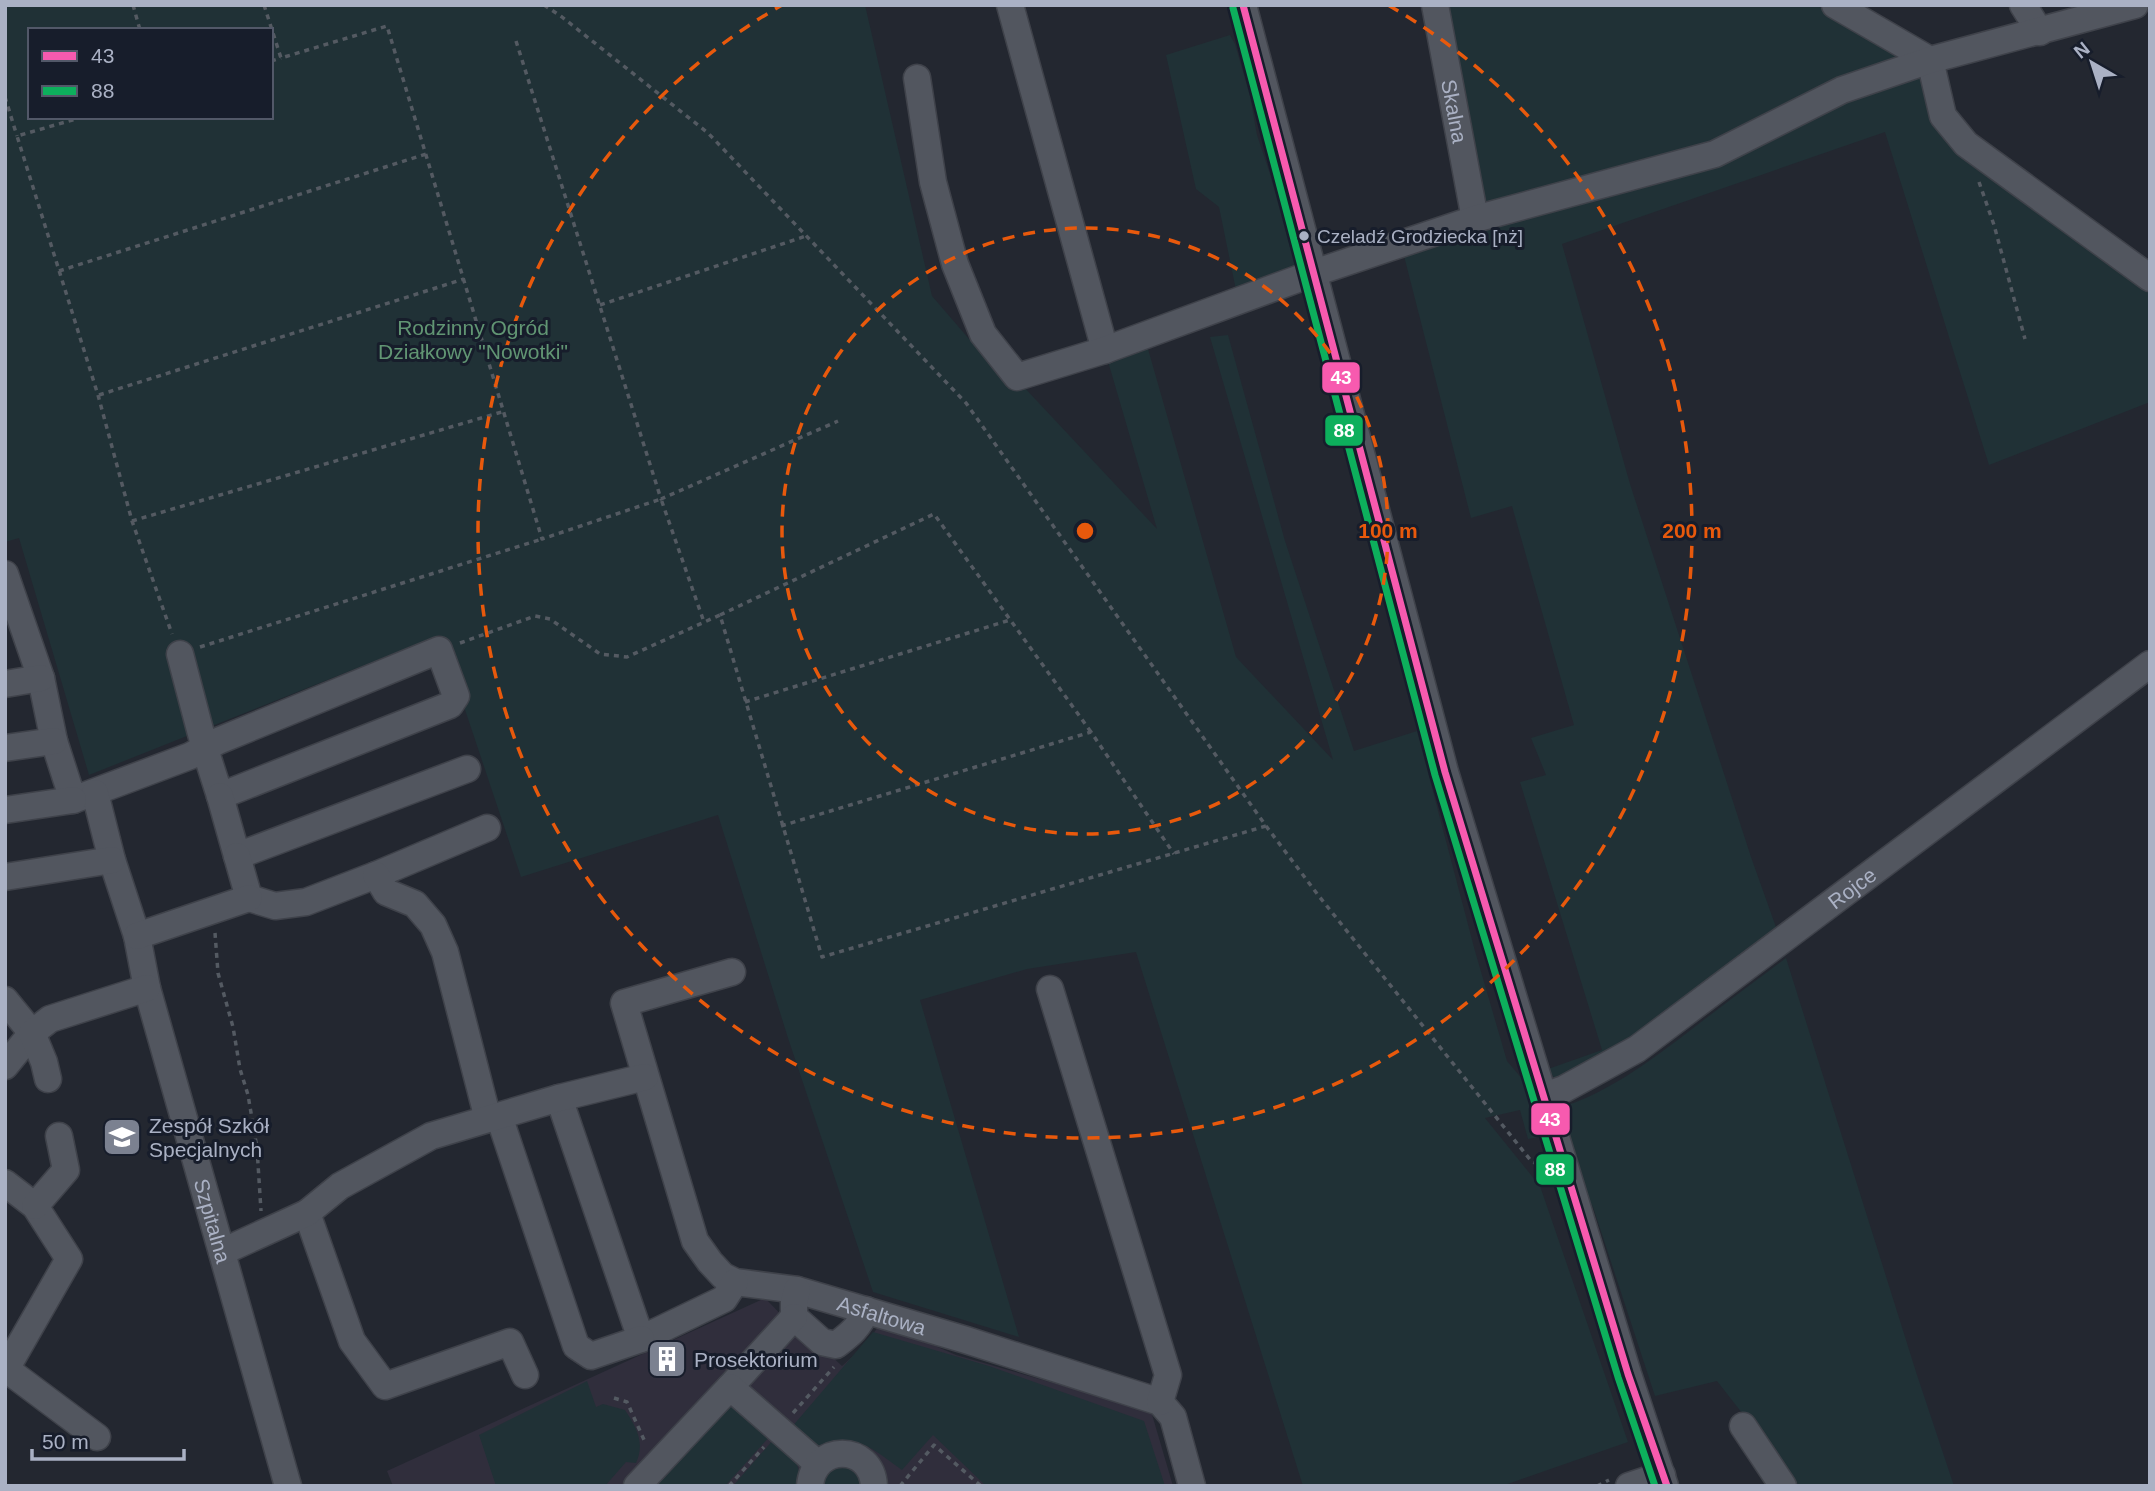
<svg xmlns="http://www.w3.org/2000/svg" width="2155" height="1491" font-family="Helvetica,sans-serif">
  <style>
    .medical { fill: #302e3c }
    .green { fill: #203136; fill-rule: evenodd }
    .lines { fill: none; stroke-linecap: round; stroke-linejoin: round }
    .minor-casing { stroke: #3f424a; stroke-width: 29 }
    .path { stroke: #545a62; stroke-width: 3.5; stroke-dasharray: 5 5; stroke-linecap: butt }
    .minor { stroke: #52565f; stroke-width: 26 }
    .bus-1-casing { stroke: #171d2b; stroke-width: 12 }
    .bus-2-casing { stroke: #171d2b; stroke-width: 12 }
    .bus-1 { stroke: #f75aaf; stroke-width: 7 }
    .bus-2 { stroke: #0daf5c; stroke-width: 7 }
    .ring { fill: none; stroke: #e8590c; stroke-width: 3.5; stroke-dasharray: 12 9 }
    .bus-dot { fill: #aab1c4; stroke: #171d2b; stroke-width: 2.5 }
    .labels { text-anchor: middle; dominant-baseline: central; stroke-width: 6; stroke-linejoin: round; paint-order: stroke }
    .bus-label { font-size: 19px; fill: #aab1c4; stroke: #171d2b; text-anchor: start }
    .street-label { font-size: 21px; fill: #aab1c4; stroke: #171d2b }
    .park-label { font-size: 21px; fill: #619573; stroke: #171d2b }
    .poi-label { font-size: 21px; fill: #aab1c4; stroke: #171d2b; text-anchor: start }
    .centre { fill: #e8590c; stroke: #171d2b; stroke-width: 3.5 }
    .ring-label { font-size: 21px; text-anchor: middle; font-weight: bold; fill: #e8590c; stroke: #171d2b; stroke-width: 6; stroke-linejoin: round; paint-order: stroke }
    .line-badge { stroke: #171d2b; stroke-width: 2.5 }
    .badge-label { font-size: 19px; text-anchor: middle; font-weight: bold; fill: #fff }
  </style>
  <rect width="100%" height="100%" fill="#232730"/>
  <polygon class="medical" points="765,1298 793,1327 826,1351 842,1366 864,1346 878,1327 899,1330 956,1355 1151,1411 1173,1486 393,1486 387,1471"/>
  <g class="green">
    <path d="M 5,5 L 865,5 L 932,296 L 1013,390 L 1022,385 L 1157,529 L 1107,358 L 1146,342 L 1236,657 L 1333,760 L 1210,337 L 1228,335 L 1285,541 L 1354,751 L 1417,731 L 1475,951 L 1507,1061 L 1549,1111 C 1603,1097 1649,1062 1692,1029 C 1723,1005 1755,981 1786,958 L 1917,1375 L 1954,1486 L 1799,1486 L 1717,1381 L 1655,1396 L 1593,1207 L 1540,1137 L 1528,1139 L 1520,1110 L 1485,1118 L 1540,1186 L 1628,1442 L 1502,1486 L 1303,1486 L 1136,952 L 1027,969 L 920,1000 L 1019,1337 L 873,1292 L 788,1038 L 718,815 L 521,877 L 440,635 L 89,775 L 19,538 L 5,542 ZM 30,30 L 271,30 L 271,117 L 30,117 Z"/>
    <polygon points="1447,5 1816,5 1902,55 1716,143 1479,210"/>
    <polygon points="1230,35 1235,44 1250,96 1257,135 1270,174 1297,272 1237,295 1219,207 1196,189 1166,55"/>
    <polygon points="1923,76 1932,115 2150,287 2150,402 1989,465 1885,132 1562,244 1630,484 1751,857 1777,930 1634,1037 1555,1079 1548,1069 1602,1050 1520,782 1546,775 1531,738 1574,725 1512,506 1471,518 1403,252 1843,98"/>
    <path d="M 873,1332 L 989,1366 L 1144,1421 L 1165,1486 L 986,1486 L 933,1435 L 902,1470 C 886,1459 867,1441 847,1441 C 835,1441 824,1446 812,1445 L 791,1428 Z"/>
    <path d="M 587,1381 L 596,1407 L 603,1404 L 625,1410 C 637,1428 645,1443 636,1463 L 626,1462 L 605,1486 L 496,1486 L 479,1435 Z"/>
    <polygon points="731,1406 742,1410 770,1436 725,1486 657,1486 723,1411"/>
    <path d="M 773,1440 C 791,1455 801,1460 800,1486 L 733,1486 Z"/>
    <polygon points="849,1459 867,1486 816,1486 816,1478"/>
  </g>
  <g class="lines">
    <g class="minor-casing">
      <g id="minor">
        <polyline points="1010,5 1105,350"/>
        <polyline points="1243,5 1445,772 1628,1374 1665,1486"/>
        <path id="s1" d="M 1435,5 L 1475,219"/>
        <polyline points="1835,5 1930,60 1943,116 1966,144 2150,278"/>
        <polyline points="2023,5 2040,32"/>
        <polyline points="917,78 933,182 955,264 983,334 1017,377 1105,350 1314,273 1475,219 1715,154 1842,90 1930,60 2135,5"/>
        <polyline points="5,574 41,678 54,741 73,800 190,756 218,741 439,650 456,696 450,705 220,796 205,749 180,654"/>
        <polyline points="5,684 41,678"/>
        <polyline points="5,748 54,741"/>
        <path id="s2" d="M 95,793 L 112,860 L 137,936 L 147,988 L 288,1486"/>
        <polyline points="220,796 237,856 467,769"/>
        <polyline points="5,810 73,800"/>
        <polyline points="237,856 249,898 275,906 306,902 376,875 487,828"/>
        <polyline points="376,875 386,892 415,904 433,925 445,952 488,1119"/>
        <polyline points="5,877 112,860"/>
        <polyline points="137,936 249,898"/>
        <path id="s3" d="M 732,972 L 624,1003 L 695,1241 L 710,1262 L 723,1276 L 735,1282 L 797,1290 L 966,1340 L 1160,1402 L 1173,1417 L 1192,1486"/>
        <polyline points="1050,989 1168,1375 1160,1402"/>
        <polyline points="5,1000 32,1033 5,1066"/>
        <polyline points="48,1079 44,1062 32,1033 50,1019 147,988"/>
        <path id="s4" d="M 1544,1096 L 1564,1089 L 1637,1049 L 2150,664"/>
        <polyline points="559,1098 641,1339 724,1299 735,1282"/>
        <polyline points="499,1116 576,1346 591,1356 641,1339"/>
        <polyline points="5,1183 35,1206 69,1259 6,1369 97,1437"/>
        <polyline points="35,1206 66,1170 59,1136"/>
        <polyline points="307,1213 352,1341 385,1386 510,1342 525,1375"/>
        <polyline points="222,1252 307,1213 340,1186 431,1136 559,1098 645,1077"/>
        <path d="M 797,1290 L 794,1302 L 794,1317 L 822,1342 L 836,1345 C 849,1335 860,1327 866,1310"/>
        <polyline points="730,1387 794,1317"/>
        <polyline points="1743,1426 1783,1486"/>
        <polyline points="637,1486 730,1387 818,1464"/>
        <path d="M 810,1486 C 813,1443 872,1443 874,1486"/>
        <polyline points="1629,1486 1662,1475"/>
      </g>
    </g>
    <g class="path">
      <polyline points="133,5 140,30"/>
      <polyline points="264,5 281,58 387,26 542,539 661,499 704,622"/>
      <polyline points="544,5 562,17 708,133 966,403 1266,826 1318,895 1532,1162 1542,1165"/>
      <polyline points="516,41 661,499 838,421"/>
      <polyline points="271,61 281,58"/>
      <polyline points="5,97 17,136"/>
      <polyline points="83,117 17,136 98,395 132,521 172,634"/>
      <polyline points="1979,182 1994,225 2025,339"/>
      <polyline points="59,271 426,154"/>
      <polyline points="600,305 806,236"/>
      <polyline points="99,395 464,279"/>
      <polyline points="132,521 505,411"/>
      <polyline points="720,615 934,514 1091,732"/>
      <polyline points="460,643 535,616 550,619 600,654 627,657 720,615 822,957 1266,826"/>
      <polyline points="200,647 542,539"/>
      <polyline points="745,702 1010,620"/>
      <polyline points="781,826 1091,732 1174,854"/>
      <polyline points="215,933 218,973 233,1027 240,1069 248,1095 257,1148 261,1211"/>
      <polyline points="614,1398 627,1402 645,1442"/>
      <polyline points="793,1413 834,1367"/>
      <polyline points="729,1486 764,1447"/>
      <polyline points="900,1486 934,1445 981,1486"/>
      <polyline points="1597,1486 1609,1480"/>
    </g>
    <use href="#minor" class="minor"/>
    <g class="bus-1-casing">
      <polyline id="bus-1" points="1243,5 1445,772 1628,1374 1667,1486"/>
    </g>
    <g class="bus-2-casing">
      <polyline id="bus-2" points="1233,8 1435,775 1618,1377 1655,1486"/>
    </g>
    <use href="#bus-1" class="bus-1"/>
    <use href="#bus-2" class="bus-2"/>
  </g>
  <g class="ring">
    <circle cx="1085" cy="531" r="303"/>
    <path d="M1388 5A607 607 0 1 1 782 5"/>
  </g>
  <defs>
    <g id="school-square" transform="scale(2.0125)"><rect x="-9" y="-9" width="18" height="18" rx="4" fill="#7b8190" stroke="#171d2b"/><path d="M0-5L7-2L0 1L-7-2ZM-4 1L0 2.5L4 1V4Q0 6-4 4Z" fill="#fff"/></g>
    <g id="building-square" transform="scale(2.0125)"><rect x="-9" y="-9" width="18" height="18" rx="4" fill="#7b8190" stroke="#171d2b"/><path d="M-4-6H4V6H1V3H-1V6H-4ZM-2.5-4.3h1.7v1.8h-1.7ZM.8-4.3h1.7v1.8H.8ZM-2.5-1h1.7V.8h-1.7ZM.8-1h1.7V.8H.8Z" fill="#fff"/></g>
  </defs>
  <g fill-rule="evenodd">
    <use href="#school-square" x="122" y="1137"/>
    <use href="#building-square" x="667" y="1359"/>
  </g>
  <circle class="bus-dot" cx="1304" cy="236" r="6"/>
  <g class="labels">
    <g class="bus-label">
      <text x="1317" y="236">Czeladź Grodziecka [nż]</text>
    </g>
    <g class="street-label">
      <text stroke="none"><textPath href="#s1" startOffset="108">Skalna</textPath></text>
      <text stroke="none"><textPath href="#s4" startOffset="373">Rojce</textPath></text>
      <text stroke="none"><textPath href="#s2" startOffset="444">Szpitalna</textPath></text>
      <text stroke="none"><textPath href="#s3" startOffset="570">Asfaltowa</textPath></text>
    </g>
    <g class="park-label">
      <text x="473" y="327">Rodzinny Ogród<tspan x="473" dy="24">Działkowy "Nowotki"</tspan></text>
    </g>
    <g class="poi-label">
      <text x="149" y="1125">Zespół Szkół<tspan x="149" dy="24">Specjalnych</tspan></text>
      <text x="694" y="1359">Prosektorium</text>
    </g>
  </g>
  <circle cx="1085" cy="531" r="10" class="centre"/>
  <g class="ring-label">
    <text x="1388" y="538">100 m</text>
    <text x="1692" y="538">200 m</text>
  </g>
  <g class="line-badge">
    <rect x="1321" y="361" width="40" height="33" rx="7" fill="#f75aaf"/>
    <rect x="1324" y="414" width="40" height="33" rx="7" fill="#0daf5c"/>
    <rect x="1530" y="1102" width="41" height="34" rx="7" fill="#f75aaf"/>
    <rect x="1535" y="1153" width="40" height="33" rx="7" fill="#0daf5c"/>
  </g>
  <g class="badge-label">
    <text x="1341" y="384">43</text>
    <text x="1344" y="437">88</text>
    <text x="1550" y="1126">43</text>
    <text x="1555" y="1176">88</text>
  </g>
  <rect width="2155" height="1491" fill="none" stroke="#aab1c4" stroke-width="14"/>
  <rect x="28" y="28" width="245" height="91" fill="#171d2b" stroke="#525868" stroke-width="2"/>
  <rect x="42" y="51" width="35" height="10" fill="#f75aaf" stroke="#525868" stroke-width="2"/>
  <text x="91" y="63" font-size="21" fill="#aab1c4">43</text>
  <rect x="42" y="86" width="35" height="10" fill="#0daf5c" stroke="#525868" stroke-width="2"/>
  <text x="91" y="98" font-size="21" fill="#aab1c4">88</text>
  <g transform="translate(2092 63) rotate(321)" stroke="#171d2b" stroke-width="5" paint-order="stroke">
  <path d="M0-5L12 26L0 18L-12 26Z" fill="#aab1c4"/>
  <text y="-10" font-size="19" font-weight="bold" text-anchor="middle" fill="#aab1c4">N</text>
  </g>
  <path d="M32 1449v10h152v-10" fill="none" stroke="#aab1c4" stroke-width="3.5"/>
  <text x="42" y="1449" font-size="21" fill="#aab1c4" stroke="#171d2b" stroke-width="5" paint-order="stroke">50 m</text>
</svg>
